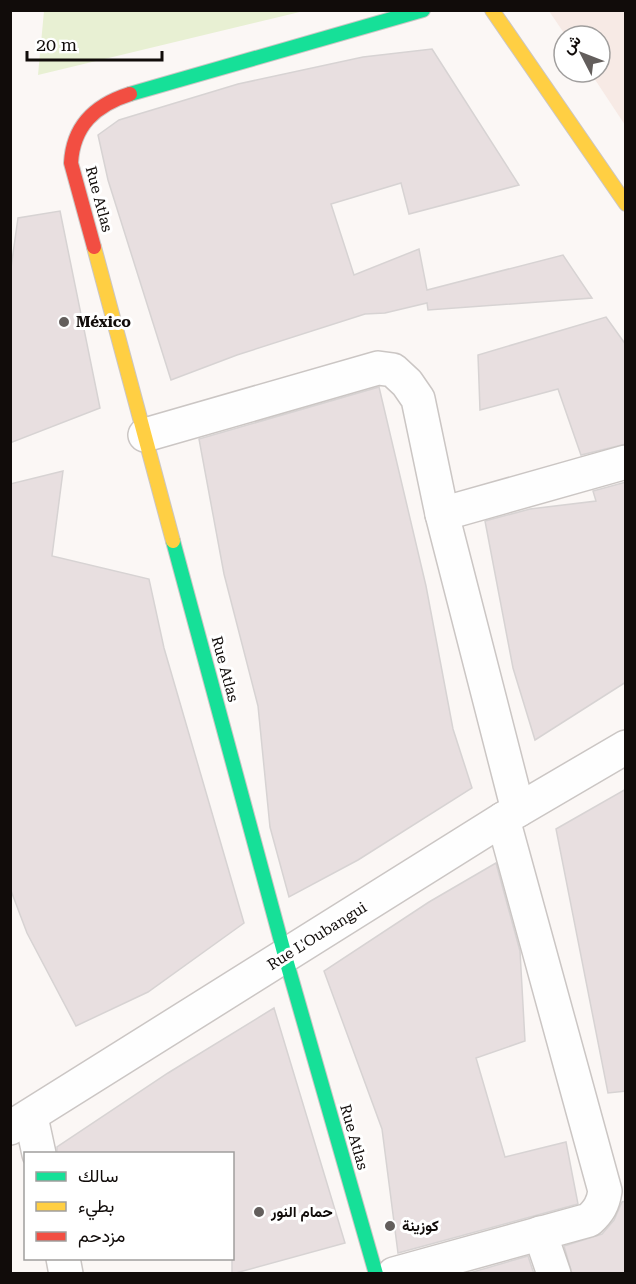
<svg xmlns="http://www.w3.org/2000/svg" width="636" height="1284" font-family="'Roboto Serif',Vazirmatn,serif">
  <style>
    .built { fill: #f7eae5 }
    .green { fill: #e8f0d3 }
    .building { fill: #e8dfe0; stroke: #d7d3d3; stroke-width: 1.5 }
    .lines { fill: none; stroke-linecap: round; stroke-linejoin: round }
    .street-casing { stroke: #cbc6c4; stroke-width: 36 }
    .fast-casing { stroke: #cbc6c4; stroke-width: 16 }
    .slow-casing { stroke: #cbc6c4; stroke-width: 16 }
    .jam-casing { stroke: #cbc6c4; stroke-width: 16 }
    .street { stroke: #fefefe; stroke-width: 33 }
    .fast { stroke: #16e098; stroke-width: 14 }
    .slow { stroke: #ffcf43; stroke-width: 14 }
    .jam { stroke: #f24e42; stroke-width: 14 }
    .poi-dot { fill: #635e5c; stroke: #fff; stroke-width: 2 }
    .labels { text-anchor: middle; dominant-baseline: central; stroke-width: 6; stroke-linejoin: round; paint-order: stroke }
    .street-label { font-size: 15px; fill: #110c0a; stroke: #fff }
    .poi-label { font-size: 15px; font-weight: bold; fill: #110c0a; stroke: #fff; text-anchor: start }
  </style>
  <rect width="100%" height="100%" fill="#fbf7f5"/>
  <polygon class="built" points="549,11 625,11 625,125 590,72 600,72 600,36 566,36"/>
  <polygon class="green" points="44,11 44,10 304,11 38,75"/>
  <g class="building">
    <polygon points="432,49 519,185 409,214 401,183 331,204 354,275 419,249 427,290 563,255 592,298 428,310 427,303 385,313 365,314 237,355 171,380 108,180 98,135 119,120 238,84 363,57"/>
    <polygon points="60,211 100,408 10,443 10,275 18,218"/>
    <polygon points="606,317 626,345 626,444 581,455 558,389 480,410 478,355"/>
    <polygon points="379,387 426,586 453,729 472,788 358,860 289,897 270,827 258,706 224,574 199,439"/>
    <polygon points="63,471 52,556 149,579 164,648 244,923 148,992 76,1026 27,933 10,888 10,484"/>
    <polygon points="626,482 626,682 535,740 513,668 485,521 530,509 596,501 593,491"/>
    <polygon points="626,789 626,1091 608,1093 556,829"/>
    <polygon points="496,863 520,951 525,1041 476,1058 505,1157 566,1142 578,1204 398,1253 382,1129 324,971 429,902"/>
    <polygon points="274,1008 345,1243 232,1274 232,1154 57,1154 57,1147 168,1073"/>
    <polygon points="626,1201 626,1274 572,1274 564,1246 602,1234 614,1220 622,1202"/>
    <polygon points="528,1256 534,1274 466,1274"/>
  </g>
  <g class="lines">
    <g class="street-casing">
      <g id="street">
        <polyline points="145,435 378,368 393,370 407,383 418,399 442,514 518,810"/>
        <polyline points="442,514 626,462"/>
        <polyline points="31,1117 39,1154"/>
        <polyline points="10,1128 503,819 626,747"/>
        <polyline points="540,1233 554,1274"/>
        <polyline points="63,1258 66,1274"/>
        <path d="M 394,1274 L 589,1220 C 599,1211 603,1204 605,1191 L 503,819"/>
      </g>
    </g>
    <g class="fast-casing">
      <g id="fast">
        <polyline points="130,94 423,10"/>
        <polyline points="173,541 285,956 376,1274"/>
      </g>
    </g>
    <g class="slow-casing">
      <g id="slow">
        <polyline points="492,10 626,204"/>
        <polyline points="94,247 173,541"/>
      </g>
    </g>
    <g class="jam-casing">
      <path id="jam" d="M 94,247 L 71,163 C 73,126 95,105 130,94"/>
    </g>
    <use href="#street" class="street"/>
    <use href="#fast" class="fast"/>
    <use href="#slow" class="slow"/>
    <use href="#jam" class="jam"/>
  </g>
  <g class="poi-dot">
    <circle cx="64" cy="322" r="6"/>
    <circle cx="259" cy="1212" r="6"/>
    <circle cx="390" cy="1226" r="6"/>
  </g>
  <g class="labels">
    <g class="street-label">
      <text transform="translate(99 199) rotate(75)">Rue Atlas</text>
      <text transform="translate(225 669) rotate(75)">Rue Atlas</text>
      <text transform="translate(317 936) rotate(-32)">Rue L'Oubangui</text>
      <text transform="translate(354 1137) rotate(74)">Rue Atlas</text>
    </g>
    <g class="poi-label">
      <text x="76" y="322">México</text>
      <text x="271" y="1212">حمام النور</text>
      <text x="402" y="1226">كوزينة</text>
    </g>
  </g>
  <rect width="636" height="1284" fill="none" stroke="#110c0a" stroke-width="24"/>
  <rect x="24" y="1152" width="210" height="108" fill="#ffffff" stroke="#a09e9d" stroke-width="1.5"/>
  <rect x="36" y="1172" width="30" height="9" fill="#16e098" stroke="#a09e9d" stroke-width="1.5"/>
  <text x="78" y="1182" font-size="18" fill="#110c0a">سالك</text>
  <rect x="36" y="1202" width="30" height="9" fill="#ffcf43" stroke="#a09e9d" stroke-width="1.5"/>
  <text x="78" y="1212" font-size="18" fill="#110c0a">بطيء</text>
  <rect x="36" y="1232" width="30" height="9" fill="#f24e42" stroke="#a09e9d" stroke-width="1.5"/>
  <text x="78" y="1242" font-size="18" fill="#110c0a">مزدحم</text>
  <g transform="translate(582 54) rotate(312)"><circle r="28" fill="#ffffff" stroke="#a09e9d" stroke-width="1.5"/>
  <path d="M0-4.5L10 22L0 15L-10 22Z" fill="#635e5c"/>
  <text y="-9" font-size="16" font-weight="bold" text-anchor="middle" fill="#110c0a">ش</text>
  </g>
  <path d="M27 51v9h135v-9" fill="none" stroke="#110c0a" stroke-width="3"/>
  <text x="36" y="51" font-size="18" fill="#110c0a" stroke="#ffffff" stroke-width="4.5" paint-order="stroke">20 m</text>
</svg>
